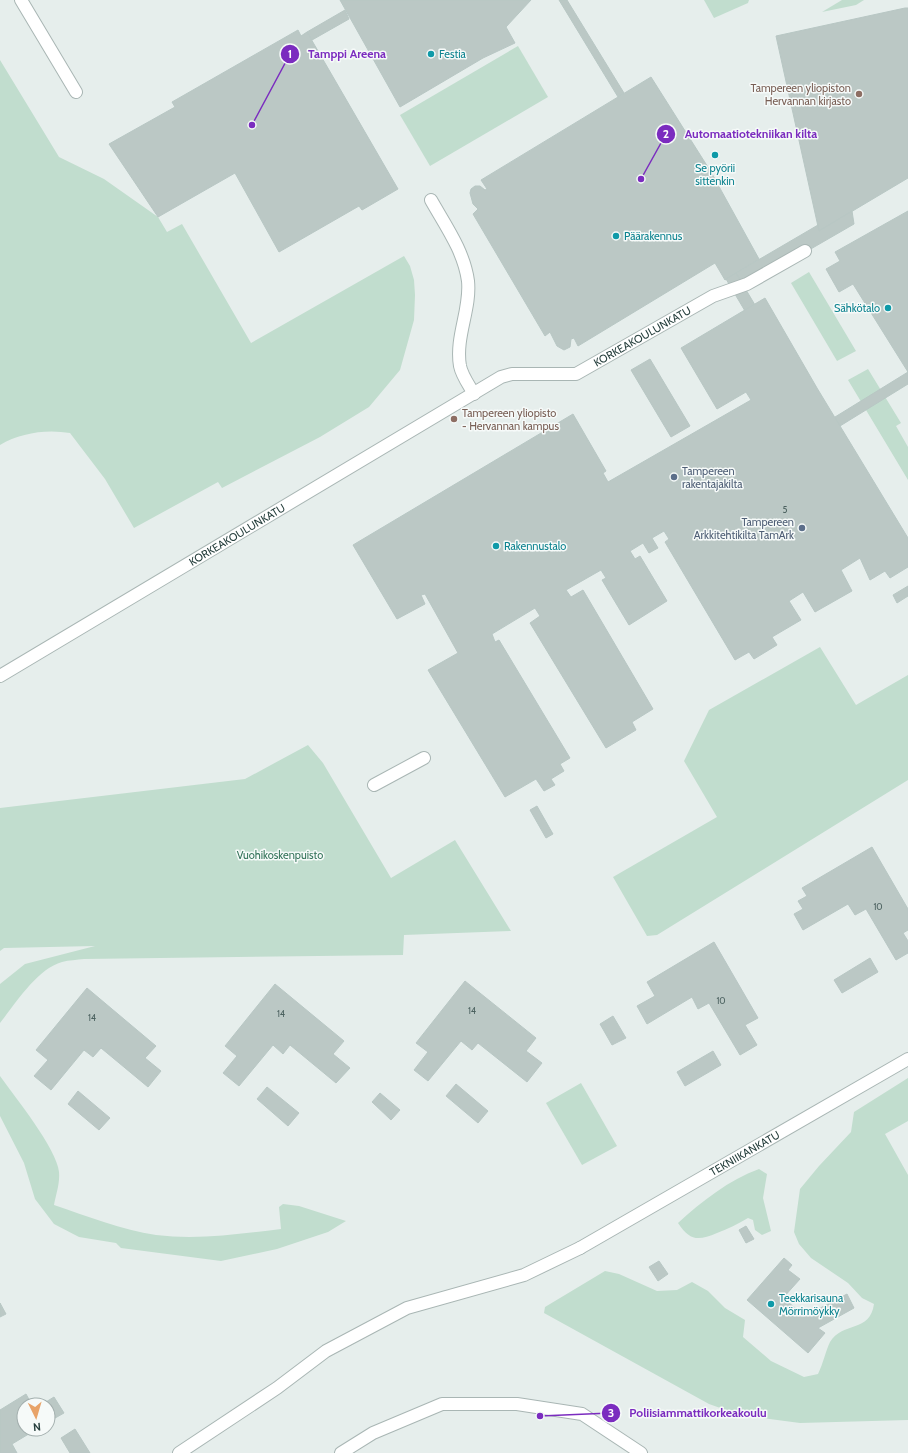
<svg xmlns="http://www.w3.org/2000/svg" width="908" height="1453" font-family="Cabin,sans-serif">
  <style>
    .green { fill: #c1ddce }
    .building { fill: #bbc8c5; stroke: #b8c7c4 }
    .lines { fill: none; stroke-linecap: round; stroke-linejoin: round }
    .lane-casing { stroke: #a9b6b4; stroke-width: 14 }
    .street-casing { stroke: #a9b6b4; stroke-width: 14 }
    .lane { stroke: #fff; stroke-width: 12 }
    .street { stroke: #fff; stroke-width: 12 }
    .culture-dot { fill: #0f9aa8; stroke: #f6faf9; stroke-width: 1.5 }
    .education-dot { fill: #8d6e63; stroke: #f6faf9; stroke-width: 1.5 }
    .service-dot { fill: #5c6f8a; stroke: #f6faf9; stroke-width: 1.5 }
    .labels { text-anchor: middle; dominant-baseline: central; stroke-width: 3; stroke-linejoin: round; paint-order: stroke }
    .number-label { font-size: 9px; fill: #4b615f }
    .culture-label { font-size: 11px; fill: #0d838f; stroke: #f6faf9; text-anchor: start }
    .education-label { font-size: 11px; fill: #785e54; stroke: #f6faf9; text-anchor: end }
    .street-label { font-size: 11px; fill: #263f3d; stroke: #f6faf9 }
    .service-label { font-size: 11px; fill: #4e5e75; stroke: #f6faf9; text-anchor: start }
    .park-label { font-size: 11px; fill: #337359; stroke: #f6faf9 }
    .leader { fill: none; stroke: #7b2cbf; stroke-width: 1.5 }
    .callout-dot { fill: #7b2cbf; stroke: #f6faf9; stroke-width: 1.5 }
    .mark-label { font-size: 12px; text-anchor: middle; font-weight: bold; fill: #fff }
    .callout-label { font-size: 12px; text-anchor: middle; font-weight: bold; fill: #7b2cbf; stroke: #f6faf9; stroke-width: 3; stroke-linejoin: round; paint-order: stroke }
  </style>
  <rect width="100%" height="100%" fill="#e6eeec"/>
  <g class="green">
    <polygon points="704,0 749,0 748,3 714,18"/>
    <polygon points="842,0 864,0 856,5 822,12"/>
    <polygon points="518,46 548,97 430,166 400,115"/>
    <path d="M 0,60 L 59,157 L 104,179 L 158,217 L 167,232 L 182,224 L 251,343 L 404,256 L 410,266 L 414,280 L 415,295 L 414,320 L 400,370 L 369,407 L 320,437 L 222,488 L 218,482 L 134,528 L 105,479 L 70,433 C 46,429 20,433 0,445 Z"/>
    <polygon points="809,272 856,351 837,361 791,283"/>
    <polygon points="868,369 901,423 896,426 908,447 908,480 848,380"/>
    <polygon points="820,647 856,705 908,675 908,780 657,935 647,936 613,877 717,817 684,761 709,710"/>
    <path d="M 308,745 L 323,763 L 391,878 L 455,840 L 511,931 L 404,935 L 403,955 L 84,959 C 77,960 69,960 62,962 C 37,969 16,1003 0,1023 L 0,984 L 25,964 L 95,946 L 4,948 L 0,951 L 0,808 L 245,779 Z"/>
    <path d="M 0,1076 C 15,1097 57,1149 59,1172 C 60,1184 56,1194 54,1205 C 87,1216 122,1230 156,1235 C 198,1240 239,1234 281,1229 L 279,1207 L 283,1204 L 299,1206 L 346,1221 L 328,1232 L 277,1249 L 221,1261 L 121,1248 L 116,1243 L 79,1237 L 54,1224 L 35,1199 L 24,1163 L 0,1116 Z"/>
    <path d="M 908,1078 L 908,1121 L 885,1134 L 908,1175 L 908,1420 L 800,1423 L 740,1415 L 709,1404 L 544,1313 L 545,1307 L 605,1271 L 619,1274 L 657,1291 L 677,1290 L 692,1282 L 708,1291 L 725,1308 L 745,1320 L 743,1337 L 771,1361 L 804,1377 L 818,1374 C 823,1364 826,1350 830,1342 C 843,1321 870,1333 874,1304 L 862,1298 L 848,1283 L 811,1258 L 799,1244 L 794,1232 L 800,1189 L 819,1166 L 851,1132 L 854,1112 Z"/>
    <polygon points="581,1083 617,1146 582,1165 546,1103"/>
    <path d="M 759,1169 L 767,1174 L 763,1198 L 771,1231 L 762,1235 L 755,1230 L 753,1220 L 748,1218 C 738,1224 728,1229 717,1233 C 698,1241 690,1241 678,1223 C 702,1201 729,1180 759,1169 Z"/>
  </g>
  <g class="building">
    <polygon points="340,0 531,0 506,27 515,43 483,58 400,107"/>
    <polygon points="559,0 567,0 624,93 618,97"/>
    <polygon points="905,8 908,8 908,178 819,231 776,36"/>
    <polygon points="345,10 349,19 312,40 307,32"/>
    <polygon points="298,30 301,36 307,32 398,189 362,210 359,206 279,252 235,173 158,217 109,144 175,107 172,102"/>
    <polygon points="651,77 711,172 759,259 725,280 715,263 578,346 574,338 571,339 570,347 564,350 557,346 550,332 545,336 473,214 478,209 473,204 470,193 471,189 475,186 480,186 485,190 487,189 481,180"/>
    <polygon points="852,211 854,224 745,287 736,273 818,225 819,231"/>
    <polygon points="908,211 908,372 853,284 839,292 826,269 840,261 835,252"/>
    <polygon points="736,273 755,305 745,311 726,279"/>
    <polygon points="765,298 817,388 908,538 908,567 890,578 885,571 870,580 860,558 841,570 852,591 815,612 803,592 789,601 801,620 772,637 777,645 754,659 749,652 735,660 665,542 669,539 664,531 652,538 658,548 649,553 643,543 630,551 635,559 640,556 667,601 629,625 602,580 606,578 601,570 566,590 571,597 583,590 653,709 632,722 636,730 606,748 530,623 540,616 535,608 492,634 495,642 499,640 570,758 560,764 564,771 551,779 555,785 544,791 536,779 505,797 428,670 458,653 425,594 421,595 425,604 397,619 353,545 573,414 606,471 603,473 608,482 751,400 746,392 717,409 681,348"/>
    <polygon points="650,359 690,426 671,437 631,370"/>
    <polygon points="908,372 908,384 840,426 835,417"/>
    <polygon points="908,586 908,596 897,603 893,595"/>
    <polygon points="537,806 553,834 546,838 530,810"/>
    <polygon points="872,847 908,909 908,930 903,933 908,941 908,953 896,960 866,909 855,915 848,904 803,930 794,914 803,909 798,901 807,896 802,888"/>
    <polygon points="714,942 758,1018 745,1025 757,1045 740,1055 709,1003 698,1009 692,997 647,1024 637,1006 655,996 647,982"/>
    <polygon points="870,958 878,972 842,993 834,980"/>
    <polygon points="465,981 536,1038 526,1051 542,1063 527,1082 478,1043 472,1050 461,1041 428,1081 414,1070 428,1052 416,1043"/>
    <polygon points="275,984 344,1041 333,1054 350,1068 336,1083 290,1045 283,1054 273,1045 239,1086 223,1073 237,1056 225,1046"/>
    <polygon points="87,988 156,1046 145,1058 161,1071 148,1087 101,1048 93,1057 84,1050 51,1090 34,1076 48,1060 36,1050"/>
    <polygon points="613,1016 626,1038 612,1045 600,1024"/>
    <polygon points="713,1051 721,1065 685,1086 677,1072"/>
    <polygon points="456,1084 488,1111 478,1123 446,1096"/>
    <polygon points="267,1087 299,1113 288,1126 257,1099"/>
    <polygon points="78,1091 110,1118 99,1130 68,1104"/>
    <polygon points="380,1093 400,1110 391,1120 372,1102"/>
    <polygon points="746,1226 754,1239 746,1243 739,1230"/>
    <polygon points="784,1258 792,1265 788,1270 800,1279 783,1298 805,1316 847,1294 854,1308 818,1328 825,1333 808,1353 747,1300"/>
    <polygon points="659,1261 668,1274 658,1281 649,1267"/>
    <polygon points="0,1303 6,1314 0,1317"/>
    <polygon points="26,1394 32,1405 24,1405 24,1429 37,1429 12,1444 17,1453 0,1453 0,1410"/>
    <polygon points="54,1397 64,1413 48,1422 48,1405 41,1405"/>
    <polygon points="75,1429 90,1453 70,1453 61,1438"/>
  </g>
  <g class="lines">
    <g class="lane-casing">
      <g id="lane">
        <polyline points="21,0 76,92"/>
        <path d="M 431,200 C 445,225 464,251 468,281 C 471,309 455,337 460,366 C 462,376 469,385 474,394"/>
        <path id="s1" d="M 0,676 L 501,377 L 512,374 L 576,374 L 713,296 L 747,284 L 805,251"/>
        <polyline points="374,785 424,758"/>
        <polyline points="179,1453 277,1388 326,1351 407,1308 524,1275 580,1248"/>
        <polyline points="341,1453 373,1433 442,1404 517,1404 582,1414 641,1453"/>
      </g>
    </g>
    <g class="street-casing">
      <g id="street">
        <path id="s2" d="M 580,1248 L 908,1059"/>
      </g>
    </g>
    <use href="#lane" class="lane"/>
    <use href="#street" class="street"/>
  </g>
  <g class="culture-dot">
    <circle cx="431" cy="54" r="4"/>
    <circle cx="715" cy="155" r="4"/>
    <circle cx="616" cy="236" r="4"/>
    <circle cx="888" cy="308" r="4"/>
    <circle cx="496" cy="546" r="4"/>
    <circle cx="771" cy="1304" r="4"/>
  </g>
  <g class="education-dot">
    <circle cx="859" cy="94" r="4"/>
    <circle cx="454" cy="419" r="4"/>
  </g>
  <g class="service-dot">
    <circle cx="674" cy="477" r="4"/>
    <circle cx="802" cy="528" r="4"/>
  </g>
  <g class="labels">
    <g class="number-label">
      <text x="785" y="509">5</text>
      <text x="878" y="906">10</text>
      <text x="721" y="1000">10</text>
      <text x="472" y="1010">14</text>
      <text x="281" y="1013">14</text>
      <text x="92" y="1017">14</text>
    </g>
    <g class="culture-label">
      <text x="439" y="54">Festia</text>
      <text x="715" y="168" text-anchor="middle">Se pyörii<tspan x="715" dy="13">sittenkin</tspan></text>
      <text x="624" y="236">Päärakennus</text>
      <text x="880" y="308" text-anchor="end">Sähkötalo</text>
      <text x="504" y="546">Rakennustalo</text>
      <text x="779" y="1298">Teekkarisauna<tspan x="779" dy="13">Mörrimöykky</tspan></text>
    </g>
    <g class="education-label">
      <text x="851" y="88">Tampereen yliopiston<tspan x="851" dy="13">Hervannan kirjasto</tspan></text>
      <text x="462" y="413" text-anchor="start">Tampereen yliopisto<tspan x="462" dy="13">- Hervannan kampus</tspan></text>
    </g>
    <g class="street-label">
      <text stroke="none"><textPath href="#s1" startOffset="735">KORKEAKOULUNKATU</textPath></text>
      <text stroke="none"><textPath href="#s1" startOffset="276">KORKEAKOULUNKATU</textPath></text>
      <text stroke="none"><textPath href="#s2" startOffset="190">TEKNIIKANKATU</textPath></text>
    </g>
    <g class="service-label">
      <text x="682" y="471">Tampereen<tspan x="682" dy="13">rakentajakilta</tspan></text>
      <text x="794" y="522" text-anchor="end">Tampereen<tspan x="794" dy="13">Arkkitehtikilta TamArk</tspan></text>
    </g>
    <g class="park-label">
      <text x="280" y="855">Vuohikoskenpuisto</text>
    </g>
  </g>
  <path class="leader" d="M252 125L290 54M641 179L666 134M540 1416L611 1413"/>
  <g class="callout-dot">
    <circle cx="252" cy="125" r="4"/>
    <circle cx="641" cy="179" r="4"/>
    <circle cx="540" cy="1416" r="4"/>
    <circle cx="290" cy="54" r="10"/>
    <circle cx="666" cy="134" r="10"/>
    <circle cx="611" cy="1413" r="10"/>
  </g>
  <g class="mark-label">
    <text x="290" y="58">1</text>
    <text x="666" y="138">2</text>
    <text x="611" y="1417">3</text>
  </g>
  <g class="callout-label">
    <text x="347" y="58">Tamppi Areena</text>
    <text x="751" y="138">Automaatiotekniikan kilta</text>
    <text x="698" y="1417">Poliisiammattikorkeakoulu</text>
  </g>
  <g transform="translate(36 1417) rotate(175)"><circle r="19" fill="#f6faf9" stroke="#a3afae"/>
  <path d="M0-3L7 15L0 10L-7 15Z" fill="#e8a369"/>
  <text y="-6" font-size="11" font-weight="bold" text-anchor="middle" fill="#263f3d">N</text>
  </g>
</svg>
